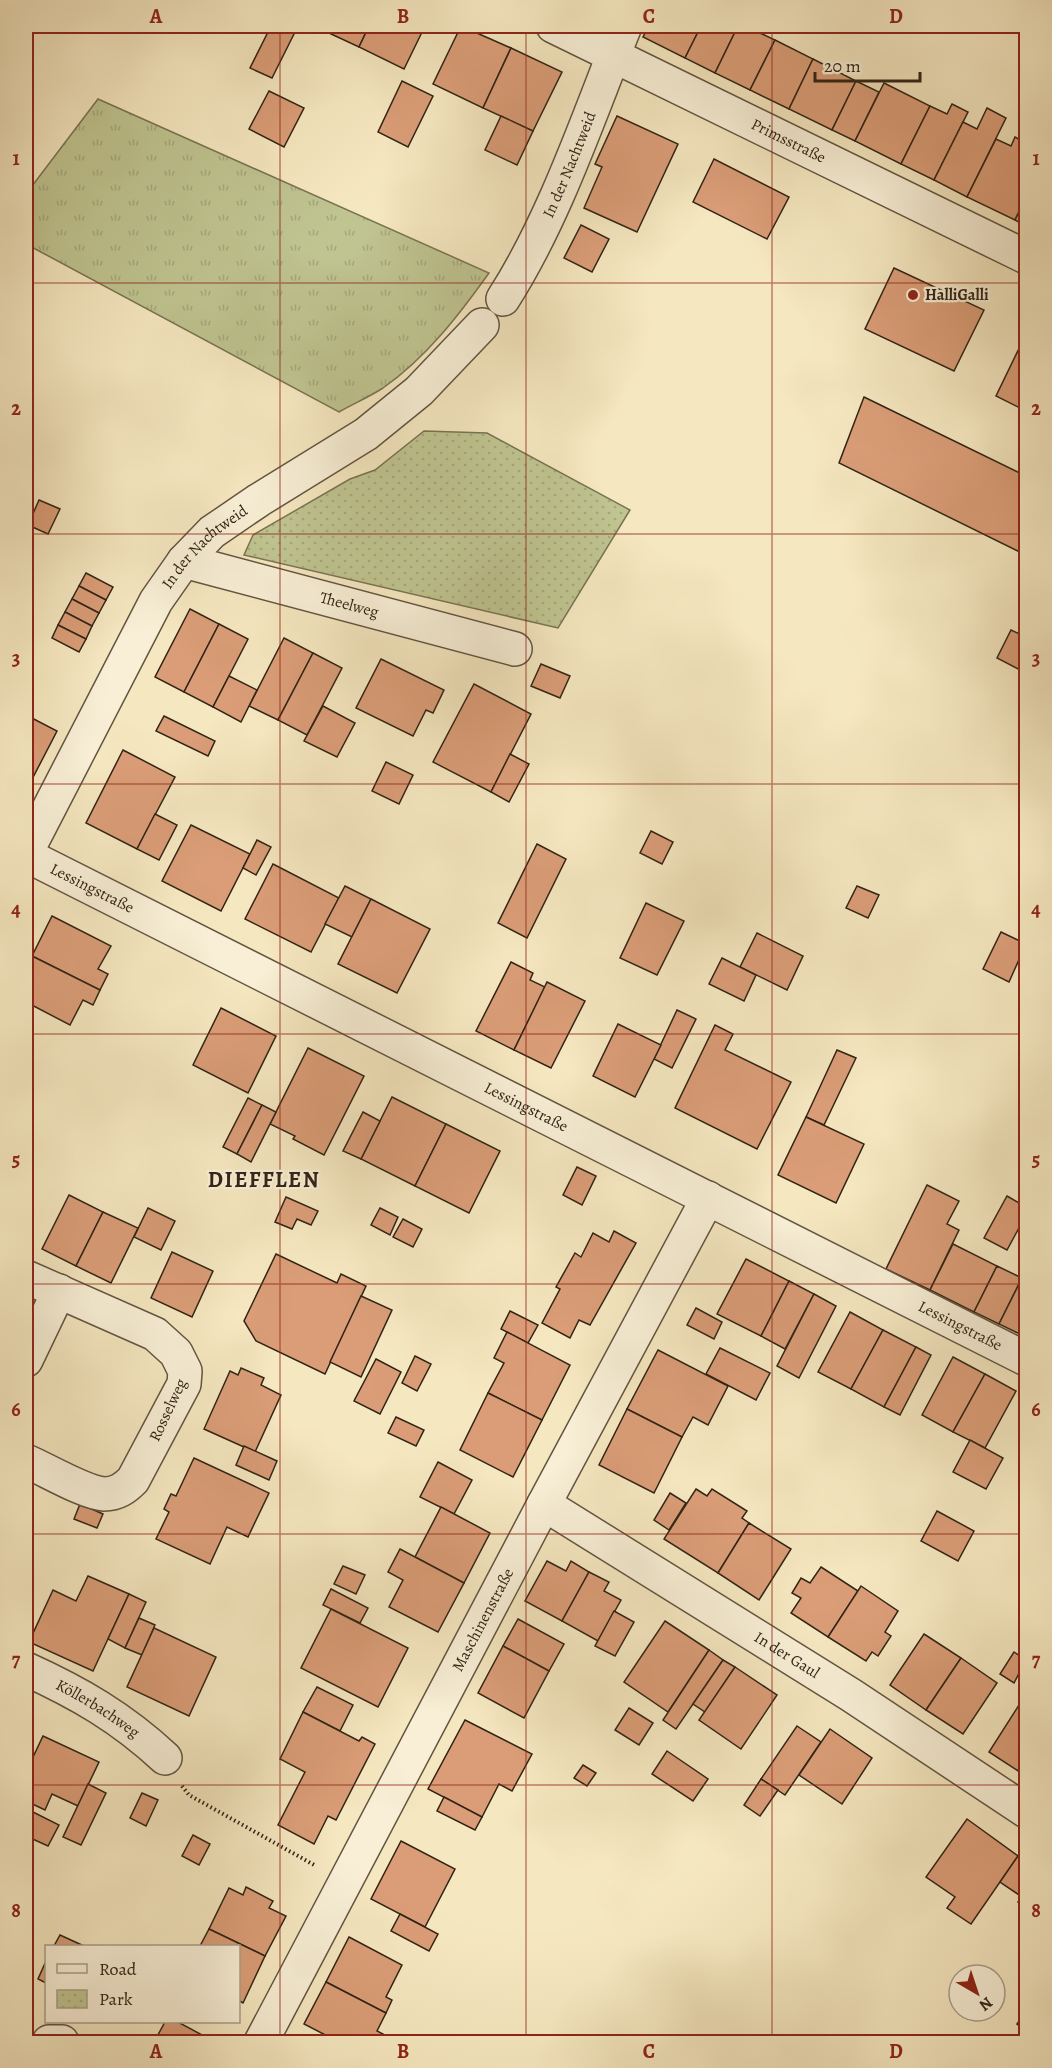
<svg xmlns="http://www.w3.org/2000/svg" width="1052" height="2068" font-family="Alegreya,serif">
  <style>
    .grass { fill: url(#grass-tufts); stroke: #787453; stroke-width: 1.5 }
    .park { fill: url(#park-dots); stroke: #787453; stroke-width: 1.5 }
    .building { fill: #da9d77; stroke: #312416; stroke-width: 1.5 }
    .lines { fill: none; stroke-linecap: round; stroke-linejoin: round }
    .street-casing { stroke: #625540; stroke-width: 36 }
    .path { stroke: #312416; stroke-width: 4; stroke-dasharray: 1.5 3; stroke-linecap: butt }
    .street { stroke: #f8efd6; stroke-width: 33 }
    .grid { fill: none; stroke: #8f2418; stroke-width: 1.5; stroke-opacity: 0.55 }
    .poi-dot { fill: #8f2418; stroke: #f8efd6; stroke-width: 2 }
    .labels { text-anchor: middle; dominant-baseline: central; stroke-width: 4.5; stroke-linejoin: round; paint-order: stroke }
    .street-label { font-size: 16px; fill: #312416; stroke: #f8efd6 }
    .poi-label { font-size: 16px; font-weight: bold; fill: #312416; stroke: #f8efd6; text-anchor: start }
    .district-label { font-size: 22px; font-weight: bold; letter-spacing: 1.5px; fill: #312416; stroke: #f8efd6 }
    .neatline { fill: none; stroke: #8f2418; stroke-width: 2 }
    .grid-label { font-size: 20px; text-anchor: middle; font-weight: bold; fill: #8f2418 }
  </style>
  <defs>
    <pattern id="grass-tufts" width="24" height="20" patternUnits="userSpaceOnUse" patternTransform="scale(1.5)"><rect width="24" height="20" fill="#bfc490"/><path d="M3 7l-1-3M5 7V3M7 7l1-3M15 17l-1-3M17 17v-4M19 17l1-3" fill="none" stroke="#a5a87b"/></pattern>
    <pattern id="park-dots" width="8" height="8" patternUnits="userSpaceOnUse" patternTransform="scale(1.5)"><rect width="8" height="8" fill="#bfc490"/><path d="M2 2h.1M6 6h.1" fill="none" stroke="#a5a87b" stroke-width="1.8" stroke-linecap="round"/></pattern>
  </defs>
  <rect width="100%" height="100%" fill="#f5e7c0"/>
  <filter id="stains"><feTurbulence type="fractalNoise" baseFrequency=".00333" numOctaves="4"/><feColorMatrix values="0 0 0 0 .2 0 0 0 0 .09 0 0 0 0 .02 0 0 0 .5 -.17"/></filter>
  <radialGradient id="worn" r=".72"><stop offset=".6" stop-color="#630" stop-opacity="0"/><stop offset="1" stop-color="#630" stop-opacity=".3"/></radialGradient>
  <path class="grass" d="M 98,99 L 489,273 C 459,315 426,358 383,388 C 369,397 353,404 339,412 L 26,244 L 26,194 Z"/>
  <polygon class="park" points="424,431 487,433 630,510 558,628 244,555 253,535 350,479 375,470"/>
  <g class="building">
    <polygon points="271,26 298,26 272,78 250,68"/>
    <polygon points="314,26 369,26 359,47"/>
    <polygon points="369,26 425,26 404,69 359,47"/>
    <polygon points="461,26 511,48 483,108 433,84"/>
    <polygon points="649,26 701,26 685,58 643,37"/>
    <polygon points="701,26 738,26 715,73 685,58"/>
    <polygon points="738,26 745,26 775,40 750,90 715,73"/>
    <polygon points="775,40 813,59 789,109 750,90"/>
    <polygon points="511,48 562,72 533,131 483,108"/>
    <polygon points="813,59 856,81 832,130 789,109"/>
    <polygon points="402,81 433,96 408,147 378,132"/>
    <polygon points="856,81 879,92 855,141 832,130"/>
    <polygon points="884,83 930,106 901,164 855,141"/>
    <polygon points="269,91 304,108 284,147 249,129"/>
    <polygon points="952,104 968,112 934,180 901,164 930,106 947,114"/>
    <polygon points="987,108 1006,118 967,197 934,180 963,122 977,129"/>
    <polygon points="501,116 533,131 517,165 485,150"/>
    <polygon points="617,116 678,144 637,232 584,208 602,167 595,164"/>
    <polygon points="1015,137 1026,143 1026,197 1015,220 967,197 996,139 1011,146"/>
    <polygon points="714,159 789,197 767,239 693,202"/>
    <polygon points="1026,197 1026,226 1015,220"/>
    <polygon points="581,225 609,239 592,272 564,258"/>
    <polygon points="894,268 984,310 954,371 865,329"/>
    <polygon points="1026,334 1026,411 996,396"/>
    <polygon points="864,397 1026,476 1026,555 839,463"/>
    <polygon points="39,500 60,509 48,534 28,525"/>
    <polygon points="86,573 113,587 106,600 79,586"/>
    <polygon points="79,586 106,600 99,613 72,599"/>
    <polygon points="72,599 99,613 92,626 65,612"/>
    <polygon points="190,609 219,624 184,692 155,677"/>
    <polygon points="65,612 92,626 86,639 58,625"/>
    <polygon points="219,624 248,639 213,707 184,692"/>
    <polygon points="58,625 86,639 79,652 52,638"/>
    <polygon points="1011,630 1026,637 1026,673 997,658"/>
    <polygon points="284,638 313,653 278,720 249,706"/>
    <polygon points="313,653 342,668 307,735 278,720"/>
    <polygon points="381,659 444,690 433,713 426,710 413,736 356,708"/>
    <polygon points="541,664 570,676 560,698 531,686"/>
    <polygon points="229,676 257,690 241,722 213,707"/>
    <polygon points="474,684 531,714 491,792 433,762"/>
    <polygon points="323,706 355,723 337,757 304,741"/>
    <polygon points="28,716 57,731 27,789 26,721"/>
    <polygon points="164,716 215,741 208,756 156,731"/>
    <polygon points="123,750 175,777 137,849 86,823"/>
    <polygon points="510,754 529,764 509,802 491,792"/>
    <polygon points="386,762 413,775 399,804 372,791"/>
    <polygon points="155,814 177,825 159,860 137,849"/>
    <polygon points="191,825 250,854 221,911 162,881"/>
    <polygon points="651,831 673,842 662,864 640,853"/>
    <polygon points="257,840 271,847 256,875 243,868"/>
    <polygon points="537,844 566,859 527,938 498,923"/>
    <polygon points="273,864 339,898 311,952 245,919"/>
    <polygon points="345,886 371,899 352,937 325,924"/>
    <polygon points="857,886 879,895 868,918 846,908"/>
    <polygon points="371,899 430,929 397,993 338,964"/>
    <polygon points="646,903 684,921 657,975 620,958"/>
    <polygon points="52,916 111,946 98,969 108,974 100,990 32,956"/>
    <polygon points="1001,932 1026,944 1009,982 983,969"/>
    <polygon points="757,933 803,956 787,990 740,967"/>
    <polygon points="32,956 100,990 93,1005 83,1000 70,1025 26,1002 26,969"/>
    <polygon points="722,958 756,975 744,1001 709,984"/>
    <polygon points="511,962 533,973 530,980 545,987 514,1050 476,1031"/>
    <polygon points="547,982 585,1001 551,1068 514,1050"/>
    <polygon points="221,1008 276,1036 248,1093 193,1065"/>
    <polygon points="677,1010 696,1019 672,1068 654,1059"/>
    <polygon points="618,1024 661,1045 635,1097 593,1076"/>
    <polygon points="715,1025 733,1034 725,1050 791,1082 757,1149 675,1108"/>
    <polygon points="308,1048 364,1076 324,1155 293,1139 295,1136 270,1124"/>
    <polygon points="837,1050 856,1058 824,1125 806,1117"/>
    <polygon points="392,1097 446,1124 415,1186 361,1159"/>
    <polygon points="248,1098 262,1105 237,1154 223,1147"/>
    <polygon points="262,1105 276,1112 251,1162 237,1154"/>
    <polygon points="363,1112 380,1121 361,1159 343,1151"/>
    <polygon points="806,1117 864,1144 836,1203 778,1175"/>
    <polygon points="446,1124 500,1151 469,1213 415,1186"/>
    <polygon points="26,1130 33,1134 26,1150"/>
    <polygon points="577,1167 596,1176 582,1205 563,1195"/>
    <polygon points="927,1185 959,1201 947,1224 959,1230 930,1290 886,1269"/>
    <polygon points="69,1195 103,1212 76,1266 42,1249"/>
    <polygon points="1007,1196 1026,1207 1026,1215 1007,1250 984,1238"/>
    <polygon points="286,1197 318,1211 311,1225 297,1219 292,1229 275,1222"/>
    <polygon points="148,1208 175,1221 161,1250 134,1237"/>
    <polygon points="380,1208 398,1217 390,1235 371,1225"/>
    <polygon points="103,1212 138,1228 111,1283 76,1266"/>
    <polygon points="403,1219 422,1229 413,1247 393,1237"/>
    <polygon points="614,1231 636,1243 590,1325 579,1320 570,1338 542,1323 560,1289 556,1287 575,1253 581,1257 593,1233 609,1242"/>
    <polygon points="953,1244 997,1266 974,1312 930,1290"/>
    <polygon points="172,1252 213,1271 192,1317 151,1298"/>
    <polygon points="276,1254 337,1283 341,1274 366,1286 325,1374 256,1341 244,1321"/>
    <polygon points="746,1259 789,1281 761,1336 717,1314"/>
    <polygon points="997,1266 1022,1278 999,1324 974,1312"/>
    <polygon points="1022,1278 1026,1280 1026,1332 1024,1336 999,1324"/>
    <polygon points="789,1281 814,1294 785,1349 761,1336"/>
    <polygon points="814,1294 836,1306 799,1378 777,1366"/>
    <polygon points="361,1296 392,1310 361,1377 330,1362"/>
    <polygon points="696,1308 722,1322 714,1339 687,1325"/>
    <polygon points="510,1311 538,1325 528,1343 501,1329"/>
    <polygon points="850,1312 883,1330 851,1389 818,1372"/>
    <polygon points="883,1330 916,1347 884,1407 851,1389"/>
    <polygon points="507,1332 570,1365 542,1420 488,1393 504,1363 494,1358"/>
    <polygon points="916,1347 931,1355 900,1415 884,1407"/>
    <polygon points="720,1348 770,1373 756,1400 706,1374"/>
    <polygon points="658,1350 728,1386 708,1425 693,1417 682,1437 627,1409"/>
    <polygon points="415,1356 431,1364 417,1391 402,1383"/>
    <polygon points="953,1357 985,1374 953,1432 922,1415"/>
    <polygon points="376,1359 401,1372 380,1414 354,1401"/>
    <polygon points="241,1368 264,1378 261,1385 281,1395 255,1452 204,1429 230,1371 238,1375"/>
    <polygon points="985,1374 1016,1391 985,1448 953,1432"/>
    <polygon points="488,1393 542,1420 513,1477 460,1450"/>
    <polygon points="627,1409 682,1437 654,1493 599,1465"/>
    <polygon points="396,1417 424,1430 416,1446 388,1433"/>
    <polygon points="970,1440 1003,1458 986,1489 953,1472"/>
    <polygon points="244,1446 277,1461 269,1480 236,1465"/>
    <polygon points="194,1458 269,1493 248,1537 227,1527 210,1564 156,1539 169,1512 164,1509 171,1494 176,1496"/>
    <polygon points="438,1462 472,1480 454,1514 420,1497"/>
    <polygon points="696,1489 707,1496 712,1489 747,1511 742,1518 749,1523 718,1573 664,1539"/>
    <polygon points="670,1493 686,1503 669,1530 654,1520"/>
    <polygon points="80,1504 103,1514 97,1528 74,1519"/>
    <polygon points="441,1507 490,1533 464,1583 415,1557"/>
    <polygon points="937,1511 974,1531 958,1561 921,1541"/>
    <polygon points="749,1523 791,1549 759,1600 718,1573"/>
    <polygon points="400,1549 464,1583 438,1632 389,1607 403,1580 388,1572"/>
    <polygon points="547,1561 566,1571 571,1561 589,1572 562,1621 525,1601"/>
    <polygon points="343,1566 365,1575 356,1594 334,1584"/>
    <polygon points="821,1567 858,1591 828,1637 791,1613 801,1598 792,1593 801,1578 810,1583"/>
    <polygon points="589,1572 609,1582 604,1591 621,1600 598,1641 562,1621"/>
    <polygon points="88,1576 129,1594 93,1671 29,1642 53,1590 76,1601"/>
    <polygon points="861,1586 898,1611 885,1632 891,1636 878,1656 872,1652 866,1661 828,1637"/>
    <polygon points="331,1589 368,1608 360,1623 323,1605"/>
    <polygon points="129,1594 146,1602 125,1648 108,1639"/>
    <polygon points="331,1609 408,1648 378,1707 301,1668"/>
    <polygon points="614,1611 634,1622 615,1656 595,1646"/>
    <polygon points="139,1618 155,1625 142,1655 125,1648"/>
    <polygon points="518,1619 564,1644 549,1671 503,1646"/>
    <polygon points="665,1621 709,1650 668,1712 624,1682"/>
    <polygon points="154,1628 216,1657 189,1716 127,1687"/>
    <polygon points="924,1634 961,1658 926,1710 890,1685"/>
    <polygon points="503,1646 549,1671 524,1718 478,1693"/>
    <polygon points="709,1650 723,1660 676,1729 663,1720"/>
    <polygon points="1014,1652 1026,1660 1014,1683 1000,1674"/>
    <polygon points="961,1658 997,1683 963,1734 926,1710"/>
    <polygon points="723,1660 735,1667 705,1712 693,1704"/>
    <polygon points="735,1667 777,1695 741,1749 699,1720"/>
    <polygon points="317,1687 353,1705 340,1731 303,1712"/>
    <polygon points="1026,1694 1026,1776 989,1752"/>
    <polygon points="629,1708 653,1723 639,1745 615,1730"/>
    <polygon points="303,1712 359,1741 362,1737 375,1744 336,1820 328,1816 314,1844 278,1825 305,1772 280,1759"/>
    <polygon points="465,1720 532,1754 512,1791 499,1784 482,1817 428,1789"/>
    <polygon points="797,1726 821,1742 785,1795 761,1779"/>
    <polygon points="830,1729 872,1758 842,1804 799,1775"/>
    <polygon points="43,1736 99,1762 78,1806 52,1794 45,1810 26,1801 26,1772"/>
    <polygon points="667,1751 708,1779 693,1801 652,1774"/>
    <polygon points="583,1765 596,1773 587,1786 574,1778"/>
    <polygon points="761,1779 778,1790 760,1816 744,1805"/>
    <polygon points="88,1784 106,1793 81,1845 63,1837"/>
    <polygon points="142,1793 158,1800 146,1826 130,1818"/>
    <polygon points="444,1797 482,1817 475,1830 437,1811"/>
    <polygon points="27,1809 59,1825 48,1846 26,1836"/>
    <polygon points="967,1819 1018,1856 971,1924 947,1908 955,1897 926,1877"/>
    <polygon points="193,1835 210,1844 199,1865 182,1856"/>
    <polygon points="401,1841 455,1869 425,1927 371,1899"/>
    <polygon points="1018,1856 1026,1861 1026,1891 1022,1897 1000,1882"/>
    <polygon points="246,1887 273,1901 269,1908 286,1916 265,1956 209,1929 229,1888 243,1895"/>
    <polygon points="1026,1891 1026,1908 1018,1902"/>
    <polygon points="400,1914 438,1934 429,1951 391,1931"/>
    <polygon points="209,1929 265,1956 243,2003 238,2000 238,1946 200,1946"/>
    <polygon points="60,1935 84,1946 54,1946"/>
    <polygon points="349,1937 402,1965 386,1997 392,2000 386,2013 326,1982"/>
    <polygon points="46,1961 46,1983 38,1979"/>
    <polygon points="326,1982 386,2013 377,2031 383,2034 378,2042 339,2042 304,2024"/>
    <polygon points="1026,2010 1026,2031 1017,2024"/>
    <polygon points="165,2022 178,2022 215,2042 154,2042"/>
  </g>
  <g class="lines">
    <g class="street-casing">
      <g id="street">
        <path id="s1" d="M 553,26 L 1026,257"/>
        <path id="s2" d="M 503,299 C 555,218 589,115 625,26"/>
        <path id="s3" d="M 184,561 L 515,649"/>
        <path id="s4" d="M 26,853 L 156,601 L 184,561 L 212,532 L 259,500 L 366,434 L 419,391 L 482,325"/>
        <path id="s5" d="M 26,855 L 1026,1359"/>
        <path d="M 26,1277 L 155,1334 L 176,1353 L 185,1371 L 184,1384 L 133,1480 C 125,1488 117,1494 104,1494 C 85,1493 45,1469 26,1461"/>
        <polyline points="26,1360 59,1291"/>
        <path id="s6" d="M 544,1504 L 851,1695 L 1026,1811"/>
        <path id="s7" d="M 26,1669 C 79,1693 122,1718 165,1758"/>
        <polyline points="49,2042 62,2042"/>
        <path id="s8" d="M 261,2042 L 544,1504 L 708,1198"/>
      </g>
    </g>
    <polyline class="path" points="182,1786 189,1795 316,1866"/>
    <use href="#street" class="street"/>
  </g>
  <path class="grid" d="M 280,26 L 280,2042M 526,26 L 526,2042M 772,26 L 772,2042M 26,283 L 1026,283M 26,534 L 1026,534M 26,784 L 1026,784M 26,1034 L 1026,1034M 26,1284 L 1026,1284M 26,1534 L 1026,1534M 26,1785 L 1026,1785"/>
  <circle class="poi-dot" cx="913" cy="295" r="6"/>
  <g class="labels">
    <g class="street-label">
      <text stroke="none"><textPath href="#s1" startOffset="262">Primsstraße</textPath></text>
      <text stroke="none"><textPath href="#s2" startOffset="150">In der Nachtweid</textPath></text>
      <text stroke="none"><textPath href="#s4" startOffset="357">In der Nachtweid</textPath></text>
      <text stroke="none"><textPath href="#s3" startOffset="171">Theelweg</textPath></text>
      <text stroke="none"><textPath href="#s5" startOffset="74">Lessingstraße</textPath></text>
      <text stroke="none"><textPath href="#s5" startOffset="560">Lessingstraße</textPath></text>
      <text stroke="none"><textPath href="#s5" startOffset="1046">Lessingstraße</textPath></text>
      <text transform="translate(168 1410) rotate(-65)">Rosselweg</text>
      <text stroke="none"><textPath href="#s8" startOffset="477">Maschinenstraße</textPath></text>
      <text stroke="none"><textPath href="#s6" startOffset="286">In der Gaul</textPath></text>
      <text stroke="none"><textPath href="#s7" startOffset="82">Köllerbachweg</textPath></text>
    </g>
    <g class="poi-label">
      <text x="925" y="295">HalliGalli</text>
    </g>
    <g class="district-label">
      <text x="264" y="1180">DIEFFLEN</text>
    </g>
  </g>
  <rect width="1052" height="2068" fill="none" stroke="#f5e7c0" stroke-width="66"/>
  <rect x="45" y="1945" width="195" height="78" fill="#f8efd6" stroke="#a89e89" stroke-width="1.5"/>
  <rect x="57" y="1964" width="30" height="9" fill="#f8efd6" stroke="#a89e89" stroke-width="1.5"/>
  <text x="99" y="1975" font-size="18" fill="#312416">Road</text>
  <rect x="57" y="1990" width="30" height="18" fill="url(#park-dots)" stroke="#a89e89" stroke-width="1.5"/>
  <text x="99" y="2005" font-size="18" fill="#312416">Park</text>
  <g transform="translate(977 1993) rotate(141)"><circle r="28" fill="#f8efd6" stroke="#a89e89" stroke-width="1.5"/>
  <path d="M0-4.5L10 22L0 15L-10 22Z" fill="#8f2418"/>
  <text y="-9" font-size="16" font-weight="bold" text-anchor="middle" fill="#312416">N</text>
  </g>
  <path d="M815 72v9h105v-9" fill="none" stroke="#312416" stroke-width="3"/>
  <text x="824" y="72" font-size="18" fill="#312416" stroke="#f8efd6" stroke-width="4.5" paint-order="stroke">20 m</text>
  <rect x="33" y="33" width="986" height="2002" class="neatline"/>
  <g class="grid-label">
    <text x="156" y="23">A</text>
    <text x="403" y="23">B</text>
    <text x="649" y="23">C</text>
    <text x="896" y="23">D</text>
    <text x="16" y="165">1</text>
    <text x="1036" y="165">1</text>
    <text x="16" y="415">2</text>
    <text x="1036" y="415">2</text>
    <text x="16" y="665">3</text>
    <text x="1036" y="665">3</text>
    <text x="16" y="916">4</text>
    <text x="1036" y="916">4</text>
    <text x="16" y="1166">5</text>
    <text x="1036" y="1166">5</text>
    <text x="16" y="1416">6</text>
    <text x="1036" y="1416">6</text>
    <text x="16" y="1666">7</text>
    <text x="1036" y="1666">7</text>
    <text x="16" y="1917">8</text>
    <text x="1036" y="1917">8</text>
    <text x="156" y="2058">A</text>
    <text x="403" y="2058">B</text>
    <text x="649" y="2058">C</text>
    <text x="896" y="2058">D</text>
  </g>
  <rect width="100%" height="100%" filter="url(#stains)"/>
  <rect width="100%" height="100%" fill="url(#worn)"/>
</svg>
